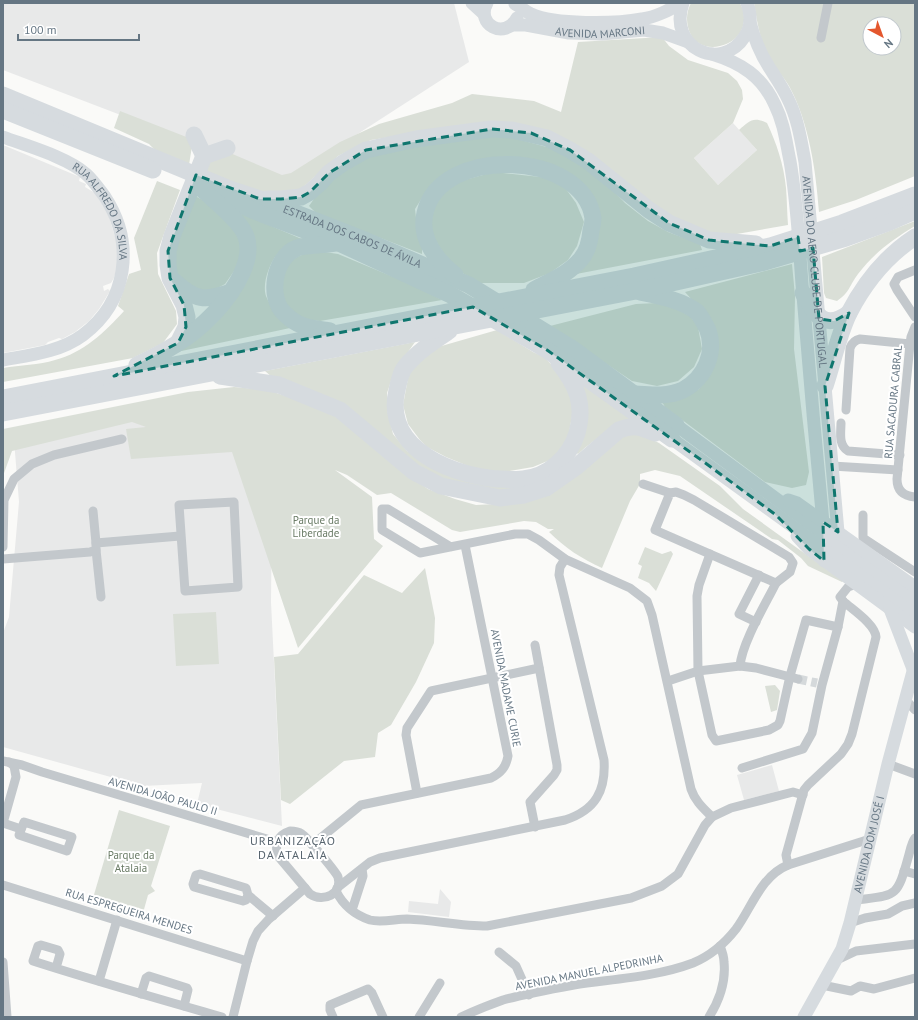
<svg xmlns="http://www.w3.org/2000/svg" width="918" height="1020" font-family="'PT Sans',sans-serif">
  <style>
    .built { fill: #e8e9e9 }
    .green { fill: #dadfd7; fill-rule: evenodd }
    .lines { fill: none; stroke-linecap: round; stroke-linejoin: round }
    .street-tunnel { stroke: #d5d9db; stroke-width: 9; stroke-dasharray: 9 4.5; stroke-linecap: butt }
    .street { stroke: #c3c8cc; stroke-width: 9 }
    .secondary { stroke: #d6dbdf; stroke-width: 13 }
    .highway { stroke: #d6dbdf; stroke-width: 17 }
    .marked { fill: #0f766e; fill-opacity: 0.2; stroke: #0f766e; stroke-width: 3; stroke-dasharray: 8 5; stroke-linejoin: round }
    .labels { text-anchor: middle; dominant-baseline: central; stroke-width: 4; stroke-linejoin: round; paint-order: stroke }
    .street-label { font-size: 11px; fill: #657683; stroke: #fff }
    .park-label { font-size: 11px; fill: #687a64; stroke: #fff }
    .neighbourhood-label { font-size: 12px; letter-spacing: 1px; fill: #57646e; stroke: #fff }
  </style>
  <rect width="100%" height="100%" fill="#fafaf8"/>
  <g class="built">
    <polygon points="3,3 454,3 469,62 288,179 3,70"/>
    <polygon points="733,123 757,150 718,185 694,158"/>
    <polygon points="3,145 80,177 79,181 86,184 85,187 95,193 108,214 117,243 117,266 114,278 111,283 103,286 104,291 108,289 110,291 99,309 89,321 75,332 62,339 59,338 48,342 45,345 3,353"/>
    <polygon points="159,403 273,411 271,602 282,826 197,804 202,783 143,786 3,747 3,633 9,617 19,502 14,440"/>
    <polygon points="772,765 779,791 744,800 737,775"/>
    <polygon points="440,889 451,902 449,917 408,912 409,901 438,904"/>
  </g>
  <g class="green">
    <path d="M 691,3 L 740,3 C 761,44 696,65 688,27 C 686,18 687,11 691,3 Z"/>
    <path d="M 754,3 L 915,3 L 915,176 L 856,200 L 819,212 C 816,171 809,122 789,86 C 783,76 775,68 770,58 C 760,42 757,21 754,3 ZM 870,24 L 894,24 L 894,48 L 870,48 Z"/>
    <path d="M 662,37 L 669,46 L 688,60 L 728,73 L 737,81 L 742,90 L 743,99 L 733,123 L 694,158 L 718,185 L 757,150 L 739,130 C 749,121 753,116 767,123 C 776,142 784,165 786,188 C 787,200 787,212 788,225 L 737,234 L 718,236 L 677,222 L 543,130 L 397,136 L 371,140 L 338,156 L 301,189 L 264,193 L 203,174 L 209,161 L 223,150 L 282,175 L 291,173 L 340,142 L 379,124 L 452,103 L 472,94 L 534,101 L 561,112 L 578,42 Z"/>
    <polygon points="120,111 189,138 192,146 189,165 160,155 149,144 114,128"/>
    <polygon points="494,136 513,138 558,150 604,181 625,203 648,221 668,232 700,244 702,250 571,275 598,229 558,169 448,172 427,190 415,209 417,227 422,247 422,254 316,213 309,206 321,189 367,154"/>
    <polygon points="494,172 540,177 554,180 566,189 576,203 584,222 577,246 568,260 550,273 524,283 480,283 452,267 429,230 437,197 450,184"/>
    <path d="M 157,181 L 180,190 L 157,253 L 158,274 L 176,311 L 177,324 L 163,343 L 133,358 L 3,382 L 3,368 C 20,365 39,365 55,360 C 83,353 105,332 124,311 L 118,306 L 129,274 L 141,270 L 134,238 Z"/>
    <polygon points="195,196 220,209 230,221 241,244 239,264 225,284 212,291 198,291 175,276 174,246"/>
    <path d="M 231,209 L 304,240 C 298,242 292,243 286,246 C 273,253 261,281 266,296 C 271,309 281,318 290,328 L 172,353 L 248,268 Z"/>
    <path d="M 915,221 L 915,226 C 892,240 875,252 858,274 C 849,286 850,292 837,301 L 826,298 L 824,293 L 822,257 Z"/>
    <path d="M 318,251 L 338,254 L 415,286 L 442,300 L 320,321 L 301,319 L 283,303 L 280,275 C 292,259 297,254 318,251 Z"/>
    <polygon points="792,264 795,296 794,349 809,472 806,485 792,488 765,482 665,407 661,400 684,397 699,389 711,374 703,312 685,292"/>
    <polygon points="657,303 673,306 691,317 698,327 702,349 694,367 678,381 657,386 632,381 550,326 636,304"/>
    <polygon points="497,330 533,352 544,357 556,369 566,383 574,406 567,443 550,460 533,467 503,472 478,470 446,457 427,447 420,440 408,424 403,405 409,373 423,355 438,347"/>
    <polygon points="415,342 394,372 387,393 387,409 393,434 407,451 431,465 531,480 510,494 435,478 273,378 265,371"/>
    <path d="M 580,380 L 633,420 C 609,430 597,437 578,454 L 574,451 Z"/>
    <path d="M 234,387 L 267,390 L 314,405 L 333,414 L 397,468 L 428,489 L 455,499 L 476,505 L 496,504 L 628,434 L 637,432 L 659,443 L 720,486 L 743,509 L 843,581 L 842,582 L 808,566 L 801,558 L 778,540 L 772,539 L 680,476 L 655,470 L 640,474 L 640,484 L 630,501 L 602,568 C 582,559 565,548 549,532 L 554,529 L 548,529 L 536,522 L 524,521 L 460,532 L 452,530 L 391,493 L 377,495 L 347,475 L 335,470 L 372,497 L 374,539 L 383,546 L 298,648 L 232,452 L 131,459 L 126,429 L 146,427 L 132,422 L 12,451 L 3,476 L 3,429 L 188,392 Z"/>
    <polygon points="645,547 662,554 671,551 673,554 656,591 649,583 638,578 642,566 638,564"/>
    <polygon points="425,568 435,618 434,643 416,682 391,725 378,733 375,757 344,761 290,804 281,800 274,657 298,654 364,575 402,593"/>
    <polygon points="216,612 219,664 176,666 173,614"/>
    <polygon points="775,685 780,691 777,710 771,712 765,686"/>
    <polygon points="119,810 170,826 151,886 155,891 148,895 143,913 93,898"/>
  </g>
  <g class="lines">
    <polyline class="street-tunnel" points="798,679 817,683"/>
    <g class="street">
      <polyline points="821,38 828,3"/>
      <polyline points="915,270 898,277 894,284 897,290 915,317"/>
      <path d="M 915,327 L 911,337 L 910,344 L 897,479 C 897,491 904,496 915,497"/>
      <path d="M 846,410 L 850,348 C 852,343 855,340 860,339 L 910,344"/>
      <path d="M 841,423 C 841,432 838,445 848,451 L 900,455"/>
      <polyline points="832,466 898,470"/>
      <polyline points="643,484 670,493"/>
      <polygon points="676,492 684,495 694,500 789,557 793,563 790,572 776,583 655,530 670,493"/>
      <polygon points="234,502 238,587 185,591 179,505"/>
      <polyline points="93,511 96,543"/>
      <polyline points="863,515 863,538 915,572"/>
      <polyline points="3,547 4,500 14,479 32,464 54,455 122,439"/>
      <path d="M 451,547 L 388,509 L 382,509 L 382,530 L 420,553 L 515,534 L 528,534 L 539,540 L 565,559 L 630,588 L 647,601 L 652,615 L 691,789 C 695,801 703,808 712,817"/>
      <polyline points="96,550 101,597"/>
      <polyline points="710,554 699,585 697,596 698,671 712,735 716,741 769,730 778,725 780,721 790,676 806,620 838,627"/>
      <polyline points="3,559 90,552 96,550 96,543 180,536"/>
      <polyline points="756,622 739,614 759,575"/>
      <polyline points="535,645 557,765 557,770 554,775 530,802 535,827"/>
      <path d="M 740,666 C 742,643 765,605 776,583"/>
      <polyline points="668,681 698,671 740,666 756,668 798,679"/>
      <polyline points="905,699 915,710"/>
      <polyline points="3,761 22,765 42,772 277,842"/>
      <polyline points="888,764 915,774"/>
      <polyline points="742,768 803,749 812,733 822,685 838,627 843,601 840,597 848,587 856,584"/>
      <polyline points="417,793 406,735 407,728 431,691 539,668"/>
      <polygon points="24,822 72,837 67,851 19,835"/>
      <polyline points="3,823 16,777 14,766 9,762"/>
      <polyline points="3,823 21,829"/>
      <path d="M 290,831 C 294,831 299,832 302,834 C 307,837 336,872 338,877 C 343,894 323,903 310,894 L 278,856 C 274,844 278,835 290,831 Z"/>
      <path d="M 312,845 L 361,805 L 491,778 C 501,773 506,767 508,756 L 465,545"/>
      <path d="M 788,865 L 786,855 L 804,790 L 808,785 L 841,754 L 848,744 L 852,734 L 876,637 C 875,624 853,610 843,601"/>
      <polyline points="904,871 915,874"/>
      <polyline points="3,885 247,961"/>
      <path d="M 337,888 L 370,862 L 380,858 L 565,820 C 596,810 606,790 604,760 L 559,575 L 560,567 L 565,559"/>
      <path d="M 336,891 C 343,905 355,915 370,920 C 381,923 396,919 407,919 C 434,920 460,926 487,926 L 631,898 L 662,886 L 678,874 L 705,825 L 712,817 L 731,808 L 793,792 L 803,795"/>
      <polyline points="248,895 246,900 243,901 194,887 193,884 196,875 200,874 246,888 248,895 273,916"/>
      <path d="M 857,900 C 896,895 897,898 908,858 C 910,852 911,843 915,838"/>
      <polyline points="352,910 363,876 362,869"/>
      <polyline points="850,923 865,918 888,914 902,906 915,903"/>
      <polyline points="499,952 516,966 529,995"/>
      <polyline points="837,960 856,951 915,944"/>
      <polyline points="3,962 7,1017"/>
      <path d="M 56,968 L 60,954 L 58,950 L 41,945 L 38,946 L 33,961 C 95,981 159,999 222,1017"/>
      <polyline points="99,981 117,920"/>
      <polyline points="822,985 851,991 860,986 874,989 915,978"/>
      <polyline points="141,994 146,978 149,976 187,988 188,990 184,1006"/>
      <polyline points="233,1017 247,961 253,941 258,931 269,919 305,888"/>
      <polyline points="333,1017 330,1010 330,1005 368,989 372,993 383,1017"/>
      <polyline points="419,1017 440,983"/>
      <path d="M 461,1017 C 474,1011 489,1005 503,1000 C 525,994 552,989 574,985 C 613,979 656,977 693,963 C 710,956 725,943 736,929 C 752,907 761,876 788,865 L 870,839"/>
      <path d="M 709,1017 C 719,1001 726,981 724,962 C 724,956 722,951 720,946"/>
    </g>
    <g class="secondary">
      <polyline points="472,3 484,14"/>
      <path d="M 487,3 C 475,24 505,41 517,18"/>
      <path d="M 683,3 C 667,47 721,74 745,36 C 752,26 751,14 747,3"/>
      <path d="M 515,4 C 521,7 526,12 531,14 C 555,25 615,24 642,19 C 656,17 669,10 682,3"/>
      <path id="s1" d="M 750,22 C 754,38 760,53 769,67 C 776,78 783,88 788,99 C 798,119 801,140 805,162 L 838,532"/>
      <path id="s2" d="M 512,25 L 526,25 L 569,33 L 602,34 L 644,30 L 663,33 L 688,42"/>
      <path d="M 712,54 C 741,63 762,76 775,105 C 784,123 786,142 790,161 C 797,201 799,243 802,284 C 809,367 816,451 824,534 L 824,561"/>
      <path id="s3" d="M 3,137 C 27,146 67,157 86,174 C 93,180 99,189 105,197 C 135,243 128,301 83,335 C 60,352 31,355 3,360"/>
      <polyline points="676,425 915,601"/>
      <polyline points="672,439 915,615"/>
      <polyline points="788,500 797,503 915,587"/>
      <polyline points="797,536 809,549 915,627"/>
      <polyline points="890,609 913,669"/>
      <path id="s4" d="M 804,1017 L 842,949 L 850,923 L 888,764 L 915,664"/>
    </g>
    <g class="highway">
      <path id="s5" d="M 3,95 L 230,189 L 260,199 L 367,241 L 469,285 L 573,349 L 676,425"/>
      <polyline points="3,110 153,170"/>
      <polyline points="194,135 204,156"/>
      <polyline points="219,196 262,214 339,243 451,295 547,350 672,439"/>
      <polyline points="268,199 281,199 301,197 310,192 320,183 329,173 343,163 366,150 416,139 468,132 492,129 512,130 547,138 570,150 588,161 649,210 669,223 709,240 756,244"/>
      <path d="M 455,275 C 436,260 419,238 425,213 C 440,145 583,150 593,218 C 593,222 592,227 591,230 C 590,241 588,251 581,259 C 569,274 550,281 534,290"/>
      <path d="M 174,281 C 196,301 204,301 231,292"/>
      <path d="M 803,293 C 815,313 823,332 849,313"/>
      <path d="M 330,331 C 311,328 299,328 285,314 C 267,298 274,257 297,248 C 304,245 327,245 336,243"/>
      <path d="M 449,331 C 434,341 417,352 405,367 C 400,373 399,382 397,390 C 381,456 472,484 523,479 C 548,477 570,457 577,433 C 585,405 577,385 559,363"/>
      <polyline points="178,343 186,327 187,317 184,305 170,278 168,265 168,251 172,236 204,156 227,148"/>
      <path d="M 137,365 C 161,354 185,341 204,323 C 225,304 258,263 245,234 C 239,220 215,201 203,190"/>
      <path d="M 220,376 L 279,385 L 340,410 L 414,472 L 441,486 L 500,498 L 524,495 L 546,488 L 576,467 L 619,430 C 634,424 641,427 655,433"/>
      <path d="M 825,386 C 833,362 838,336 849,313 C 865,282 886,256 915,237"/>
      <path d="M 635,394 C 650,395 668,397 683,390 C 705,378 717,352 707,328 C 704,323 701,316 697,312 C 682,300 659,296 640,292"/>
      <polyline points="3,398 634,276 770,246 842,223 915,195"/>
      <polyline points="3,413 636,291 761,263 846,238 890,222 915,211"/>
    </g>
  </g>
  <path class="marked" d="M 492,129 L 531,133 L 570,150 L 669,223 L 709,240 L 770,246 L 798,237 L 800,251 L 813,248 L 819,319 L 834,321 L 849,313 L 825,386 L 838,532 L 823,522 L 824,561 L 809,549 L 776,515 L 704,462 L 547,350 L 473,307 L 114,376 L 178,343 L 186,327 L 184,305 L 170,278 L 168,251 L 196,175 L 260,199 L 281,199 L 301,197 L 310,192 L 329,173 L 366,150 Z"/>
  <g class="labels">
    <g class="street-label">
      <text stroke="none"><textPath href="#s2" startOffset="89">AVENIDA MARCONI</textPath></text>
      <text stroke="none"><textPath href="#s3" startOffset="132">RUA ALFREDO DA SILVA</textPath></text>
      <text stroke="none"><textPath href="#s5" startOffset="377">ESTRADA DOS CABOS DE ÁVILA</textPath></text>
      <text stroke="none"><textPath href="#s1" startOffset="262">AVENIDA DO AERO CLUBE DE PORTUGAL</textPath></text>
      <text transform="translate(893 402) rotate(-85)">RUA SACADURA CABRAL</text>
      <text transform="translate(506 688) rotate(79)">AVENIDA MADAME CURIE</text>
      <text transform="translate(163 796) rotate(16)">AVENIDA JOÃO PAULO II</text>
      <text stroke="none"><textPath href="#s4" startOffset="186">AVENIDA DOM JOSÉ I</textPath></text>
      <text transform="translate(129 911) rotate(17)">RUA ESPREGUEIRA MENDES</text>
      <text transform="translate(589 972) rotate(-11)">AVENIDA MANUEL ALPEDRINHA</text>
    </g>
    <g class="park-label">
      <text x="316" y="520">Parque da<tspan x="316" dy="13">Liberdade</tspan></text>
      <text x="131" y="855">Parque da<tspan x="131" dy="13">Atalaia</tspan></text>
    </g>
    <g class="neighbourhood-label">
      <text x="293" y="840">URBANIZAÇÃO<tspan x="293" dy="14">DA ATALAIA</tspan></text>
    </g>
  </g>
  <rect width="918" height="1020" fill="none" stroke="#657683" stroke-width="8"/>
  <g transform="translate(882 36) rotate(139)"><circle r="19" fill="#ffffff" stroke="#c1c8cd"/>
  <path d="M0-3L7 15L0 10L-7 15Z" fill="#e4572e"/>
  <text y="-6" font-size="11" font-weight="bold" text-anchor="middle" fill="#657683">N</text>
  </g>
  <path d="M18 34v6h121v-6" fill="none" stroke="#657683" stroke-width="2"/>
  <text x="24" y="34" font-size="12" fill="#657683" stroke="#ffffff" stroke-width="3" paint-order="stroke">100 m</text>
</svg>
